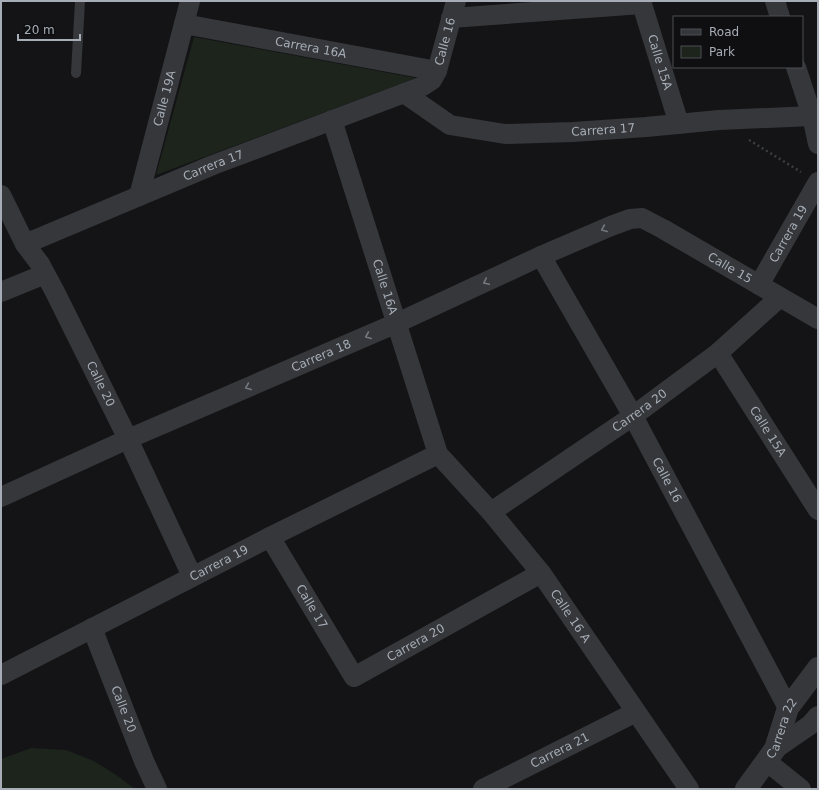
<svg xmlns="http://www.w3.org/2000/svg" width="819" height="790" font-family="'DejaVu Sans',sans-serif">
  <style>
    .green { fill: #1c241c }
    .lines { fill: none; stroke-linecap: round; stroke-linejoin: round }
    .path { stroke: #3b3e42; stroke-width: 2.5; stroke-dasharray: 2 3; stroke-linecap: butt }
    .service { stroke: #35373b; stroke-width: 10 }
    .minor { stroke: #35373b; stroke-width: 20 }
    .tertiary { stroke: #35373b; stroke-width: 22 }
    .oneway { stroke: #73787f }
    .labels { text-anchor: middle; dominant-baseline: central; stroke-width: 4; stroke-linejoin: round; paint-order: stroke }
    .street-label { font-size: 12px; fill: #a6adb6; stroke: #0f0f11 }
  </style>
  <rect width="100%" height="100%" fill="#141416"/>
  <g class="green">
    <polygon points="194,37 416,78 156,175"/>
    <polygon points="31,748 66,750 94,761 116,775 135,789 1,789 1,759"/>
  </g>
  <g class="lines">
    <polyline class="path" points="749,140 801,172"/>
    <polyline class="service" points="76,73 80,1"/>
    <g class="minor">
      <path id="s1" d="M 641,1 L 679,124"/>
      <polyline points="775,1 780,17"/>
      <polyline points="451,18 642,4"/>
      <path id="s2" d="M 184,24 L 437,71"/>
      <polyline points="796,67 812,116 818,144"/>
      <path id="s3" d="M 404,93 L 450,125 L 505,134 L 573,132 L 646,127 L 719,120 L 812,116 L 818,114"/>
      <path id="s4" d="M 332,120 L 438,454 L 491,512 L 541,573 L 689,789"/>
      <path id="s5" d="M 1,195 L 25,244 L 40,264 L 55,292 L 128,439 L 192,576"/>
      <path id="s6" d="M 139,196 L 190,1"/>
      <path id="s7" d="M 25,244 L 213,165 L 423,86 L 432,80 L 437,71 L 456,1"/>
      <path id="s8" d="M 541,256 L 633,416 L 788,708"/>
      <path id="s9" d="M 759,285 L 818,182"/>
      <polyline points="1,292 45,274"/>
      <path id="s10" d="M 718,353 L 818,510"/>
      <path id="s11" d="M 1,497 L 128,439 L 397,323 L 541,256 L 611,226 L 630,219 L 642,218 L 663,229 L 818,319"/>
      <path id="s12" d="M 491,512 L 633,416 L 718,353 L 780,297"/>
      <path id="s13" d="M 270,537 L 354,677 L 541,573"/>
      <path id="s14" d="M 92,628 L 144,761 L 157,789"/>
      <path id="s15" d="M 1,675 L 270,537 L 438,454"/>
      <polyline points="775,749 810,725 818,716"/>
      <polyline points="766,761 801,789"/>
      <path id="s16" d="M 483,789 L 636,712"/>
    </g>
    <path class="tertiary" id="s17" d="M 746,789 L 775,749 L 788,708 L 818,668"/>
  </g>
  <defs><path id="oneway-chevron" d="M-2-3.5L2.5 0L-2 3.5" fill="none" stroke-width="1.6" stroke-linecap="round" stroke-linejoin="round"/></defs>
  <g class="oneway">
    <use href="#oneway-chevron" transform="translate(604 229) rotate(157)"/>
    <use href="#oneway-chevron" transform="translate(486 282) rotate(155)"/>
    <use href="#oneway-chevron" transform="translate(368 336) rotate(157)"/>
    <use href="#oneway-chevron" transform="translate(248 387) rotate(157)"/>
  </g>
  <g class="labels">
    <g class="street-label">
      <text stroke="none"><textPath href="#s7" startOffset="480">Calle 16</textPath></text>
      <text stroke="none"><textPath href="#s2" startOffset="129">Carrera 16A</textPath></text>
      <text stroke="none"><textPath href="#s1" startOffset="64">Calle 15A</textPath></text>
      <text stroke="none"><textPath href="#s6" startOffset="101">Calle 19A</textPath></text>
      <text stroke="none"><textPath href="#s3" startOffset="210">Carrera 17</textPath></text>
      <text stroke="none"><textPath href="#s7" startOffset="204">Carrera 17</textPath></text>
      <text stroke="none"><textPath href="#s9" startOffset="59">Carrera 19</textPath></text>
      <text stroke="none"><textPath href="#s11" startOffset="801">Calle 15</textPath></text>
      <text stroke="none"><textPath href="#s4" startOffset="175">Calle 16A</textPath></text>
      <text stroke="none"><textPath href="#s11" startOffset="350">Carrera 18</textPath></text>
      <text stroke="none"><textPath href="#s5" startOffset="214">Calle 20</textPath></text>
      <text stroke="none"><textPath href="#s12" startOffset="180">Carrera 20</textPath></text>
      <text stroke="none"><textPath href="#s10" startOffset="93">Calle 15A</textPath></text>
      <text stroke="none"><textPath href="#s8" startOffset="257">Calle 16</textPath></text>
      <text stroke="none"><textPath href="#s15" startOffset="245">Carrera 19</textPath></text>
      <text stroke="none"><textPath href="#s13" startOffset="81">Calle 17</textPath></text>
      <text stroke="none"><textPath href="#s4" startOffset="560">Calle 16 A</textPath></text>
      <text stroke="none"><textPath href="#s13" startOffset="234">Carrera 20</textPath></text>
      <text stroke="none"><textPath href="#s14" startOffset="87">Calle 20</textPath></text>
      <text stroke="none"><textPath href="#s17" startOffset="71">Carrera 22</textPath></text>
      <text stroke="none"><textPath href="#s16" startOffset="86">Carrera 21</textPath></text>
    </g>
  </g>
  <rect width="819" height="790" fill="none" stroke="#a6adb6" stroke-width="4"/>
  <rect x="673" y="16" width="130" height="52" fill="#0f0f11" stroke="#4b4e53"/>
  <rect x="681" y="29" width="20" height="6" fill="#35373b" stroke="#4b4e53"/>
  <text x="709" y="36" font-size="12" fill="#a6adb6">Road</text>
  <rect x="681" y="46" width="20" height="12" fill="#1c241c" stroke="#4b4e53"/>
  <text x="709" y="56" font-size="12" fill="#a6adb6">Park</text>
  <path d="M18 34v6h62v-6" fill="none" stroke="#a6adb6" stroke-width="2"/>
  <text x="24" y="34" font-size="12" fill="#a6adb6" stroke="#0f0f11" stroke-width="3" paint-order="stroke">20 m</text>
</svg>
